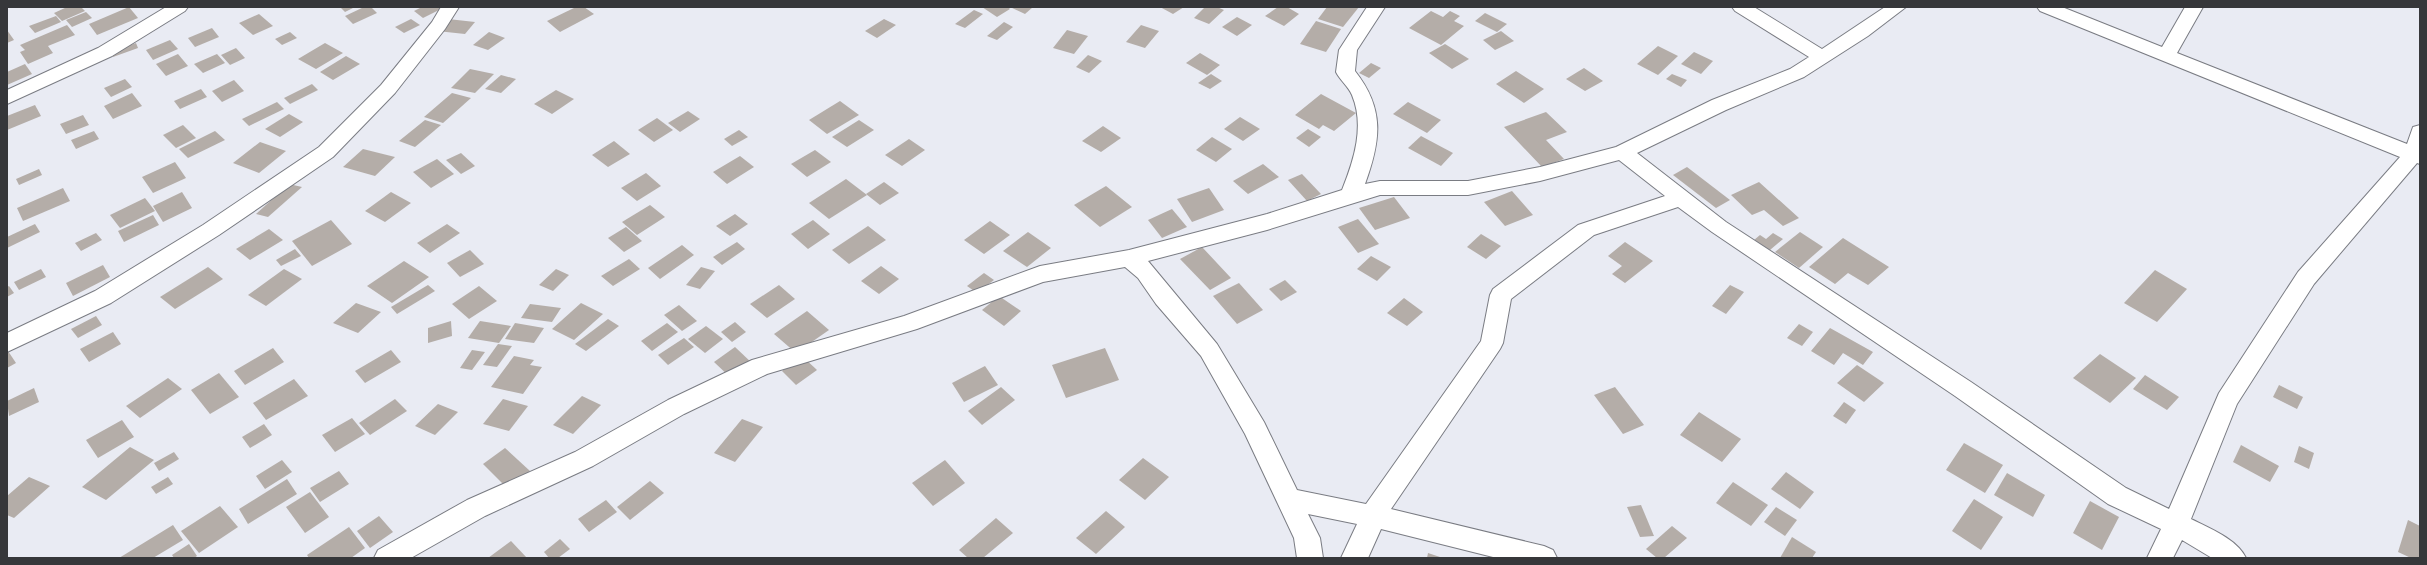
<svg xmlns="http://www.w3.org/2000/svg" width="2427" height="565" font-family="Raleway,sans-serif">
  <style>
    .building { fill: #b4ada8 }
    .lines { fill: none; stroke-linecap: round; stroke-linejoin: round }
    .minor-casing { stroke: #7a7c83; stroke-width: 2 }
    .minor { fill: #fff; fill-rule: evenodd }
  </style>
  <rect width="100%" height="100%" fill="#e9ebf3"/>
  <g class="building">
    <polygon points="67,7 81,7 85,11 62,21 54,13"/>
    <polygon points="129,7 138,18 97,35 89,24"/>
    <polygon points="340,7 355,7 345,12"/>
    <polygon points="364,7 371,7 377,13 353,24 345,16"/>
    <polygon points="422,7 445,7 423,18 414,11"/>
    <polygon points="576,7 584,7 594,14 560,32 547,21"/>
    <polygon points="982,7 1008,7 1010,9 997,17"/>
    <polygon points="1010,7 1033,7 1025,14"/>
    <polygon points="1160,7 1184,7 1173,14"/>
    <polygon points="1205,7 1217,7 1224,10 1209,24 1194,18"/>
    <polygon points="1278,7 1287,7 1299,14 1284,26 1265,16"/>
    <polygon points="1327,7 1359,7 1343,27 1318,19"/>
    <polygon points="974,10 983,14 965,28 955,24"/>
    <polygon points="1431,11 1443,17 1450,11 1460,16 1454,21 1464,26 1441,45 1409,28"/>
    <polygon points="86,12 92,18 72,27 66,20"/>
    <polygon points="1485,13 1507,24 1497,32 1475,21"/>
    <polygon points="259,14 273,26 253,35 239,23"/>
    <polygon points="56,16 61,22 35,33 29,26"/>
    <polygon points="1237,17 1252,25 1237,36 1222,27"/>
    <polygon points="411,19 420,25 404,33 395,27"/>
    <polygon points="448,19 475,22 465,34 437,31"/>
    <polygon points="884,19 896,25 877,38 865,31"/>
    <polygon points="1316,21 1341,29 1326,52 1300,44"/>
    <polygon points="1004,22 1013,27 997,40 987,36"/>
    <polygon points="67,25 75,35 48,46 53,53 28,64 20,52 25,50 20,45"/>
    <polygon points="1141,25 1159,31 1145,48 1126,42"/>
    <polygon points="212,28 219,37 195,47 188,38"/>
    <polygon points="7,30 14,40 7,43"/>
    <polygon points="1067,30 1088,36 1074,54 1053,48"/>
    <polygon points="1501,31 1514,41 1495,50 1483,40"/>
    <polygon points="290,32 297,38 282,45 275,39"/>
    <polygon points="489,32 505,38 488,50 473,45"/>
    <polygon points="170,40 178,49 153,60 146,50"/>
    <polygon points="136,43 138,48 113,57 112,52"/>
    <polygon points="325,43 343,53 316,69 298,59"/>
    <polygon points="1445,44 1469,59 1452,69 1429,53"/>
    <polygon points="1658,46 1678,56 1658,75 1637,64"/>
    <polygon points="236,48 245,58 230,65 221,55"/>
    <polygon points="1694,52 1713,61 1701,74 1681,64"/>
    <polygon points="1200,53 1220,65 1207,75 1186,63"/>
    <polygon points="178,54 188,66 166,76 156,64"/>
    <polygon points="217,54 225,63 203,73 194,64"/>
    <polygon points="1088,55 1102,61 1089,73 1076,67"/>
    <polygon points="346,56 360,64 333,80 320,72"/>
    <polygon points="1371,63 1381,68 1369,78 1359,73"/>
    <polygon points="25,64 32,74 7,85 7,72"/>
    <polygon points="1584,68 1603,81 1585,91 1566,79"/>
    <polygon points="470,69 494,74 475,93 451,88"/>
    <polygon points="1516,71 1544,89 1524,103 1496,84"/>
    <polygon points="1211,74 1222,81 1210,89 1198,83"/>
    <polygon points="1672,74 1687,80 1681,87 1666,79"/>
    <polygon points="501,75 516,79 501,93 485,89"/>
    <polygon points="125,79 132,87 111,97 104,88"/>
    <polygon points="234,80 244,91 222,102 212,91"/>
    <polygon points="312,84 318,90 290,104 284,98"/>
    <polygon points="201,89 207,97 180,109 174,101"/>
    <polygon points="556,90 574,99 552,114 534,104"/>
    <polygon points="132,93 142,106 113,119 104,106"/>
    <polygon points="452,93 471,98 443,123 424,117"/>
    <polygon points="1321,94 1356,113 1334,131 1323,125 1319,129 1295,115"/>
    <polygon points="840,101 859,115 827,134 809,120"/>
    <polygon points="277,102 284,109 249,126 242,119"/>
    <polygon points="1408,102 1441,120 1427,133 1393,114"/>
    <polygon points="35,105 41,116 7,130 7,116"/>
    <polygon points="688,111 700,119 680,132 668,123"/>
    <polygon points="1546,112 1567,132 1546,140 1564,159 1542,167 1504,127"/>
    <polygon points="289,114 303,122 280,137 265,129"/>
    <polygon points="83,115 89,125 66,134 60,124"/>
    <polygon points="1240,117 1260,129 1243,141 1224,129"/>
    <polygon points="657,118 673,130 654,142 638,130"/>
    <polygon points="425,120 441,125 415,147 399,141"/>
    <polygon points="859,120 874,130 847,147 832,137"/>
    <polygon points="183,125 196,138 176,148 163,135"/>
    <polygon points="1103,126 1121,138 1101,152 1082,141"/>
    <polygon points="1308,129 1321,137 1309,147 1296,138"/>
    <polygon points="739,130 748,137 732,146 724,139"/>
    <polygon points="94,131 99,139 76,149 71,140"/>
    <polygon points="215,131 225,140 188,158 179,149"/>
    <polygon points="1421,136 1453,153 1441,166 1408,148"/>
    <polygon points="1212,137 1232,149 1216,162 1196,150"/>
    <polygon points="909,139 925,150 902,166 885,155"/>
    <polygon points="614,141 630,154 608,167 592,155"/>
    <polygon points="260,142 286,151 259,173 233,163"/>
    <polygon points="363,149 395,157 375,176 343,167"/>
    <polygon points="815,150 831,162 807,177 791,164"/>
    <polygon points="461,153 475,166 461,174 446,160"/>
    <polygon points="740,156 754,167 727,184 713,172"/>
    <polygon points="437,159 454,174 431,188 413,172"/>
    <polygon points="175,162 186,178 153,193 142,177"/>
    <polygon points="1263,164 1279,177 1248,194 1233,181"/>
    <polygon points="1687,167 1730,200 1716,208 1673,175"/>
    <polygon points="39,169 42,175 19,185 16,179"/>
    <polygon points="646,173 661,186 637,201 621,188"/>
    <polygon points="1302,174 1321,194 1307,201 1288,180"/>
    <polygon points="846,179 867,195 829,219 809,203"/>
    <polygon points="884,182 899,193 880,205 866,194"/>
    <polygon points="1759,182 1799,218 1783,226 1764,210 1752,215 1731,195"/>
    <polygon points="289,184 302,187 268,217 256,214"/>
    <polygon points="1106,186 1132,207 1100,227 1074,205"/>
    <polygon points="63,188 70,201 23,221 17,208"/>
    <polygon points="1209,188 1224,210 1192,222 1177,199"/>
    <polygon points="1512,191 1533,215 1505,226 1484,202"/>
    <polygon points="182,192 192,208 163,222 153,206"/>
    <polygon points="391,192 411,203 385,222 365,211"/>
    <polygon points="1394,197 1410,218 1375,230 1359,208"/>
    <polygon points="145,198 155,211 120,228 110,215"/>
    <polygon points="650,205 665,217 637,235 622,222"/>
    <polygon points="1172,209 1187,227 1162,238 1148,220"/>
    <polygon points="735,214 748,224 730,236 716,226"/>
    <polygon points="153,215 159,225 124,242 118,231"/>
    <polygon points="1358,219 1379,244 1358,253 1338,227"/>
    <polygon points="331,220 352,244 312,266 292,241"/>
    <polygon points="813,220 830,234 808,249 791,234"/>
    <polygon points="990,221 1010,235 984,254 964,240"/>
    <polygon points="35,224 40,232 7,248 7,237"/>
    <polygon points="447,224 460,233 430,253 417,243"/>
    <polygon points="868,226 886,240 849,264 832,250"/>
    <polygon points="626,227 642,241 624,252 608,238"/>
    <polygon points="269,229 283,240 250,260 236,249"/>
    <polygon points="1028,232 1051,248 1027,267 1003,251"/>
    <polygon points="1800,232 1823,247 1799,268 1775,252"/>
    <polygon points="96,233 102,240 81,251 75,243"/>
    <polygon points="1773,233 1783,239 1770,250 1754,240 1760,235 1766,239"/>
    <polygon points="1481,234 1501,246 1486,259 1467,247"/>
    <polygon points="1843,238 1889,267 1868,285 1848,273 1835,284 1809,267"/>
    <polygon points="737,242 745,249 722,265 713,257"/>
    <polygon points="1625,242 1653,261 1625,283 1612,274 1622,266 1608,256"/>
    <polygon points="682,245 694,255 660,279 648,268"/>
    <polygon points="1202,247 1231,278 1210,290 1180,259"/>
    <polygon points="295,249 301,256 281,266 276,260"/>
    <polygon points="470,250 484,264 460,277 447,263"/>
    <polygon points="1371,256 1391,267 1377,281 1357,269"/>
    <polygon points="629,259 640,269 613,286 601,276"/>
    <polygon points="404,261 429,277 392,303 367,286"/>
    <polygon points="103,265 110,277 73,296 66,283"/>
    <polygon points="881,266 899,279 879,294 861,281"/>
    <polygon points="208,267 223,279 175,309 160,297"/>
    <polygon points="701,267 715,271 700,289 686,285"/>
    <polygon points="41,269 46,277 19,290 14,282"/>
    <polygon points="284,269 302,279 266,306 248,295"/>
    <polygon points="556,269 569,275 553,291 539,285"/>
    <polygon points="2155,270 2187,289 2157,322 2124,303"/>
    <polygon points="984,273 994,280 977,293 967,286"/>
    <polygon points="1285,280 1297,292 1281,301 1269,289"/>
    <polygon points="1239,283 1263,310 1237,324 1213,296"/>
    <polygon points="428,285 435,291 397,314 391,307"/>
    <polygon points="779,285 795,299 767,318 750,304"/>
    <polygon points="1730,285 1744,292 1726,314 1712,306"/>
    <polygon points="9,286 14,293 7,297 7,287"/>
    <polygon points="479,286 497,301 469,319 452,304"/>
    <polygon points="999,296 1021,311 1004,326 982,310"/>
    <polygon points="1404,298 1423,312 1407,326 1387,313"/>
    <polygon points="356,303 381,312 358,333 333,323"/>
    <polygon points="581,303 603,314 574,340 552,329"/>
    <polygon points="530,304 561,308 552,322 521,318"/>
    <polygon points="679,305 697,321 682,331 664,315"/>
    <polygon points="807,311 829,330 796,353 774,334"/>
    <polygon points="96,316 102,325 78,338 71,329"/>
    <polygon points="608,319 619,326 586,351 575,344"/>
    <polygon points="451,321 452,336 428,343 428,328"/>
    <polygon points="480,321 511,326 499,343 468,338"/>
    <polygon points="735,322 746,332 732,342 721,332"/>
    <polygon points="515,323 544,328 534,343 505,339"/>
    <polygon points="667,323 678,332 652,351 641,341"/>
    <polygon points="1799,324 1813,332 1802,346 1787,338"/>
    <polygon points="706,326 723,339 705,353 688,339"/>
    <polygon points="1830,328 1873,352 1863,365 1843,353 1834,365 1811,351"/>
    <polygon points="113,332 121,344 89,362 80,349"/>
    <polygon points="684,338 694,347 668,365 658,355"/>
    <polygon points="498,344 512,346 497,367 483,365"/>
    <polygon points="735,347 753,364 732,379 714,362"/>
    <polygon points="273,348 284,362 245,385 234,371"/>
    <polygon points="1105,348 1119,380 1066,398 1052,365"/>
    <polygon points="391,350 401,362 365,383 355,371"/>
    <polygon points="472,350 485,352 472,370 460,368"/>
    <polygon points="8,351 16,363 7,368 7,352"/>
    <polygon points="2100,354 2136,378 2110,403 2073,378"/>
    <polygon points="514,356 534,360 530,365 542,367 523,394 491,387"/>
    <polygon points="802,356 817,370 796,385 782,371"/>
    <polygon points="1857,365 1884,383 1864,402 1837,383"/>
    <polygon points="985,366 998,385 964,402 952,383"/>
    <polygon points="219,373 239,397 210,414 191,390"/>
    <polygon points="2145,375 2179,397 2167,410 2133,389"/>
    <polygon points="168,378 182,389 140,418 126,406"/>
    <polygon points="294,379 308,396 266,420 253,403"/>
    <polygon points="2279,385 2303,397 2297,409 2273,397"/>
    <polygon points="1001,387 1015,400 982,425 968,411"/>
    <polygon points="1615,387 1644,425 1623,434 1594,395"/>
    <polygon points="34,388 39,402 9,416 7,401"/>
    <polygon points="582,396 601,405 573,434 553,425"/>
    <polygon points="395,399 407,411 370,435 359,423"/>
    <polygon points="503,399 528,406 509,431 483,424"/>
    <polygon points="1844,402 1856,410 1846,424 1833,416"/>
    <polygon points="438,404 458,412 435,435 415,426"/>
    <polygon points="1699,412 1741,439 1722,462 1680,435"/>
    <polygon points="352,418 365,434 335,452 322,435"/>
    <polygon points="742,419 763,427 735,462 714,453"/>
    <polygon points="122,420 134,437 98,458 86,440"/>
    <polygon points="264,424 272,435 250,448 242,437"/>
    <polygon points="1964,443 2003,465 1985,493 1946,470"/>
    <polygon points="2241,445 2279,466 2270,482 2233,462"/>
    <polygon points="2299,446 2314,453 2309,469 2294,462"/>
    <polygon points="130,447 154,460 106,500 82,487"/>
    <polygon points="505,448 530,471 507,488 483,464"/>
    <polygon points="174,452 179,459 159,471 154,463"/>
    <polygon points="1143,458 1169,477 1145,500 1119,480"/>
    <polygon points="282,460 292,472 265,489 256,476"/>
    <polygon points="945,460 965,483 933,506 912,483"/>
    <polygon points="339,471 349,484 320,502 310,488"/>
    <polygon points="1786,472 1814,492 1800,509 1771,489"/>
    <polygon points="2007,473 2045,495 2033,517 1994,495"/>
    <polygon points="29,477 50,486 14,518 7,515 7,496"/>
    <polygon points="168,477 173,484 156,494 151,487"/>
    <polygon points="287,479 297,494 248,524 239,509"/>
    <polygon points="650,481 664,493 630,520 617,507"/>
    <polygon points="1733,482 1768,505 1751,526 1716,503"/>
    <polygon points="310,492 329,517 305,533 286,507"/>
    <polygon points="1974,499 2003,517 1981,550 1952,531"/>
    <polygon points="606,500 617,512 589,532 578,519"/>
    <polygon points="2090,501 2119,517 2102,550 2073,533"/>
    <polygon points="1641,505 1654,536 1640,537 1627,507"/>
    <polygon points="220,506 238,527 199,553 181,531"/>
    <polygon points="1776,507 1797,520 1785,536 1764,522"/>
    <polygon points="1106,511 1125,527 1096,554 1076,538"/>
    <polygon points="379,516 393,532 370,548 357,531"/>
    <polygon points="996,518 1013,533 983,558 968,558 959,550"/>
    <polygon points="2408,520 2420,526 2420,558 2411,558 2398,552"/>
    <polygon points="173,525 183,540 153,558 119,558"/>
    <polygon points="1672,526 1687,538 1664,558 1657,558 1646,549"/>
    <polygon points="349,527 365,548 351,558 309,558 307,555"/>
    <polygon points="1792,537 1816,552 1812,558 1780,558"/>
    <polygon points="560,539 570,549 558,558 549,558 544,552"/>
    <polygon points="511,541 527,558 488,558"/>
    <polygon points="189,544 197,556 194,558 174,558 172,555"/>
    <polygon points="1428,553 1443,558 1427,558"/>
  </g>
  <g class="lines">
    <g class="minor-casing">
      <g id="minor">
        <polygon points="166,7 188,7 185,11 112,56 7,104 7,90 98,48"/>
        <polygon points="441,7 459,7 445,29 395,93 333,157 219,235 111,303 7,352 7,333 95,291 203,225 319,147 381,85 432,22"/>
        <path d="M 1367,7 L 1385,7 L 1357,50 L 1355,71 C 1385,109 1381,140 1365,184 L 1380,181 L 1468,181 L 1540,167 L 1616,147 L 1712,100 L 1790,69 L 1809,57 L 1735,11 L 1732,7 L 1754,7 L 1822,49 L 1885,7 L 1906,7 L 1868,36 L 1804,77 L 1726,110 L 1637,153 L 1726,222 L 1971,382 L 2126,488 L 2169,509 L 2219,393 L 2298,272 L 2400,157 L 2040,11 L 2037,7 L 2062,7 L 2162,47 L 2185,7 L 2203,7 L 2177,53 L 2407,144 L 2413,127 L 2420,125 L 2420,164 L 2417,163 L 2314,284 L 2237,404 L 2191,519 C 2209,528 2237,539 2246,558 L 2212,558 L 2182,540 L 2173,558 L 2147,558 L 2161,529 L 2108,504 L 1955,396 L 1712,232 L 1678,207 L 1594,235 L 1511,299 L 1503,343 L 1500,349 L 1391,509 L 1544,546 L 1553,550 L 1557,558 L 1497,558 L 1381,529 L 1368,558 L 1341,558 L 1357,524 L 1308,514 L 1320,538 L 1323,558 L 1297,558 L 1294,538 L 1245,434 L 1201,356 L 1156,304 L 1138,278 L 1125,267 L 1043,282 L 917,329 L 767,374 L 684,414 L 593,466 L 485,516 L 411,558 L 374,558 L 378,550 L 467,500 L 575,452 L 668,400 L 752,360 L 904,316 L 1040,266 L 1129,250 L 1267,214 L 1342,190 C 1354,160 1365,126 1352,95 C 1348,86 1340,80 1336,72 L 1339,50 ZM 1619,160 L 1665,196 L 1578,225 L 1493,289 L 1490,295 L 1481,341 L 1366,504 L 1297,490 L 1264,422 L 1217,344 L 1148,261 L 1267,230 L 1380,195 L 1468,195 L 1540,181 Z"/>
      </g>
    </g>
    <use href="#minor" class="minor"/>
  </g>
  <rect width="2427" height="565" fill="none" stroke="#36373a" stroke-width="16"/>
</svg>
